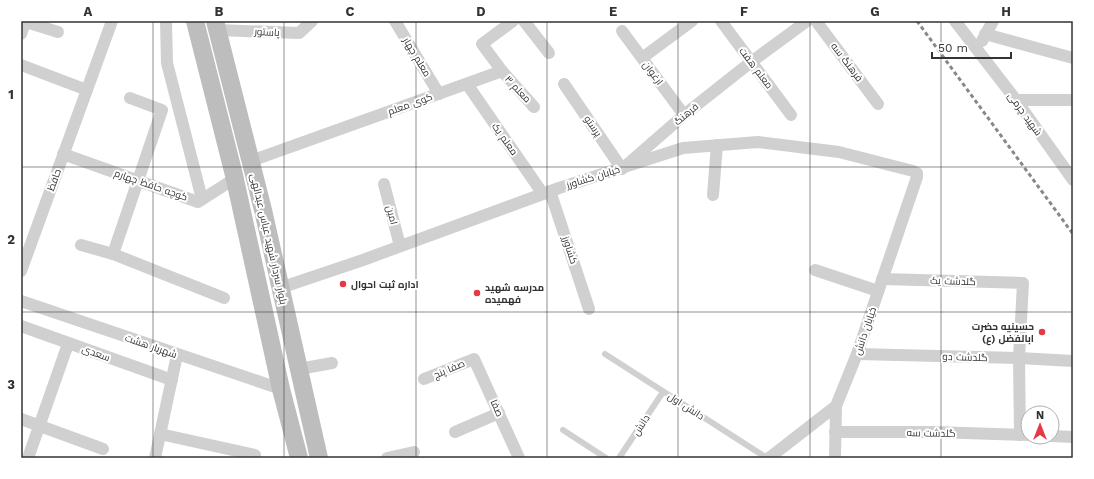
<svg xmlns="http://www.w3.org/2000/svg" width="1094" height="479" font-family="'Work Sans',Cairo,sans-serif">
  <style>
    .lines { fill: none; stroke-linecap: round; stroke-linejoin: round }
    .lane { stroke: #d0d0d0; stroke-width: 6 }
    .street { stroke: #d0d0d0; stroke-width: 12 }
    .secondary { stroke: #bdbdbd; stroke-width: 18 }
    .rail { stroke: #888; stroke-width: 3; stroke-dasharray: 4 3; stroke-linecap: butt }
    .grid { fill: none; stroke: #333; stroke-width: 1; stroke-opacity: 0.55 }
    .poi-dot { fill: #e63946; stroke: #fff; stroke-width: 1.5 }
    .labels { text-anchor: middle; dominant-baseline: central; stroke-width: 4; stroke-linejoin: round; paint-order: stroke }
    .street-label { font-size: 10px; fill: #333; stroke: #fff }
    .poi-label { font-size: 10px; font-weight: bold; fill: #333; stroke: #fff; text-anchor: start }
    .neatline { fill: none; stroke: #333; stroke-width: 1.5 }
    .grid-label { font-size: 13px; text-anchor: middle; font-weight: bold; fill: #333 }
  </style>
  <rect width="100%" height="100%" fill="#fff"/>
  <g class="lines">
    <g class="lane">
      <polyline points="605,354 767,458"/>
      <polyline points="563,430 606,458"/>
      <polyline points="619,458 663,392"/>
    </g>
    <g class="street">
      <polyline points="23,21 58,32"/>
      <polyline points="166,21 167,63 202,199"/>
      <polyline points="395,21 439,94"/>
      <polyline points="524,21 549,53"/>
      <polyline points="721,21 791,115"/>
      <polyline points="816,21 878,104"/>
      <polyline points="955,21 1016,100 1073,180"/>
      <polyline points="218,30 299,33 312,21"/>
      <polyline points="622,31 684,115"/>
      <polyline points="21,34 25,22"/>
      <polyline points="985,34 1073,58"/>
      <polyline points="982,41 993,21"/>
      <polyline points="642,58 692,21"/>
      <polyline points="21,65 87,90"/>
      <polyline points="502,71 534,107"/>
      <polyline points="467,84 543,194"/>
      <polyline points="564,84 622,169 684,115 751,62 807,21"/>
      <polyline points="1016,100 1073,100"/>
      <polyline points="63,154 198,202 234,179"/>
      <polyline points="251,161 502,71 482,44 513,21"/>
      <polyline points="384,184 400,246"/>
      <polyline points="550,191 589,309"/>
      <polyline points="713,195 717,145"/>
      <polyline points="81,245 113,254 224,298"/>
      <polyline points="113,254 162,110 130,98"/>
      <polyline points="815,270 878,291"/>
      <polyline points="21,271 112,21"/>
      <polyline points="882,279 1023,283 1019,358 1020,435"/>
      <polyline points="280,288 363,260 559,188 683,148 758,142 839,152 913,171 917,173 917,177 857,354 836,406 769,458"/>
      <polyline points="21,301 281,389"/>
      <polyline points="21,326 172,380"/>
      <polyline points="857,354 1019,358 1073,361"/>
      <polyline points="299,369 332,363"/>
      <polyline points="424,379 474,359 519,458"/>
      <polyline points="21,419 103,449"/>
      <polyline points="455,432 499,413"/>
      <polyline points="835,432 934,432 1028,435"/>
      <polyline points="160,434 255,455"/>
      <polyline points="1052,436 1073,437"/>
      <polyline points="28,458 68,344"/>
      <polyline points="155,458 177,355"/>
      <polyline points="387,458 414,452"/>
      <polyline points="835,458 836,406"/>
    </g>
    <g class="secondary">
      <polyline points="195,21 234,175 281,389 299,458"/>
      <polyline points="215,21 263,210 319,458"/>
    </g>
    <polyline class="rail" points="917,21 1073,234"/>
  </g>
  <path class="grid" d="M 153,21 L 153,458M 284,21 L 284,458M 416,21 L 416,458M 547,21 L 547,458M 678,21 L 678,458M 810,21 L 810,458M 941,21 L 941,458M 21,167 L 1073,167M 21,312 L 1073,312"/>
  <g class="poi-dot">
    <circle cx="343" cy="284" r="4"/>
    <circle cx="477" cy="293" r="4"/>
    <circle cx="1042" cy="332" r="4"/>
  </g>
  <g class="labels">
    <g class="street-label">
      <text transform="translate(267 32) rotate(3)">پاستور</text>
      <text transform="translate(417 57) rotate(59)">معلم چهار</text>
      <text transform="translate(847 62) rotate(53)">فرهنگ سه</text>
      <text transform="translate(756 68) rotate(53)">معلم هفت</text>
      <text transform="translate(653 73) rotate(53)">ارغوان</text>
      <text transform="translate(518 89) rotate(47)">معلم ۳</text>
      <text transform="translate(410 104) rotate(-20)">کوی معلم</text>
      <text transform="translate(686 114) rotate(-40)">فرهنگ</text>
      <text transform="translate(1025 114) rotate(54)">شهید چرمی</text>
      <text transform="translate(593 126) rotate(56)">پرستو</text>
      <text transform="translate(505 139) rotate(55)">معلم یک</text>
      <text transform="translate(593 177) rotate(-17)">خیابان کشاورز</text>
      <text transform="translate(54 180) rotate(-70)">حافظ</text>
      <text transform="translate(151 185) rotate(19)">کوچه حافظ چهارم</text>
      <text transform="translate(392 215) rotate(76)">امین</text>
      <text transform="translate(269 239) rotate(77)">بلوار سردار شهید عباس عبدالهی</text>
      <text transform="translate(570 250) rotate(72)">کشاورز</text>
      <text transform="translate(953 281) rotate(2)">گلدشت یک</text>
      <text transform="translate(865 331) rotate(-71)">خیابان دانش</text>
      <text transform="translate(151 346) rotate(19)">شهریار هشت</text>
      <text transform="translate(96 353) rotate(20)">سعدی</text>
      <text transform="translate(965 357) rotate(2)">گلدشت دو</text>
      <text transform="translate(449 369) rotate(-23)">صفا پنج</text>
      <text transform="translate(686 406) rotate(33)">دانش اول</text>
      <text transform="translate(497 408) rotate(66)">صفا</text>
      <text transform="translate(641 425) rotate(-57)">دانش</text>
      <text transform="translate(931 433) rotate(1)">گلدشت سه</text>
    </g>
    <g class="poi-label">
      <text x="351" y="284">اداره ثبت احوال</text>
      <text x="485" y="287">مدرسه شهید<tspan x="485" dy="12">فهمیده</tspan></text>
      <text x="1034" y="326" text-anchor="end">حسینیه حضرت<tspan x="1034" dy="12">ابالفضل (ع)</tspan></text>
    </g>
  </g>
  <rect width="1094" height="479" fill="none" stroke="#ffffff" stroke-width="44"/>
  <g transform="translate(1040 425)"><circle r="19" fill="#ffffff" stroke="#adadad"/>
  <path d="M0-3L7 15L0 10L-7 15Z" fill="#e63946"/>
  <text y="-6" font-size="11" font-weight="bold" text-anchor="middle" fill="#333333">N</text>
  </g>
  <path d="M932 52v6h79v-6" fill="none" stroke="#333333" stroke-width="2"/>
  <text x="938" y="52" font-size="12" fill="#333333" stroke="#ffffff" stroke-width="3" paint-order="stroke">50 m</text>
  <rect x="22" y="22" width="1050" height="435" class="neatline"/>
  <g class="grid-label">
    <text x="88" y="16">A</text>
    <text x="219" y="16">B</text>
    <text x="350" y="16">C</text>
    <text x="481" y="16">D</text>
    <text x="613" y="16">E</text>
    <text x="744" y="16">F</text>
    <text x="875" y="16">G</text>
    <text x="1006" y="16">H</text>
    <text x="11" y="99">1</text>
    <text x="11" y="244">2</text>
    <text x="11" y="389">3</text>
  </g>
</svg>
